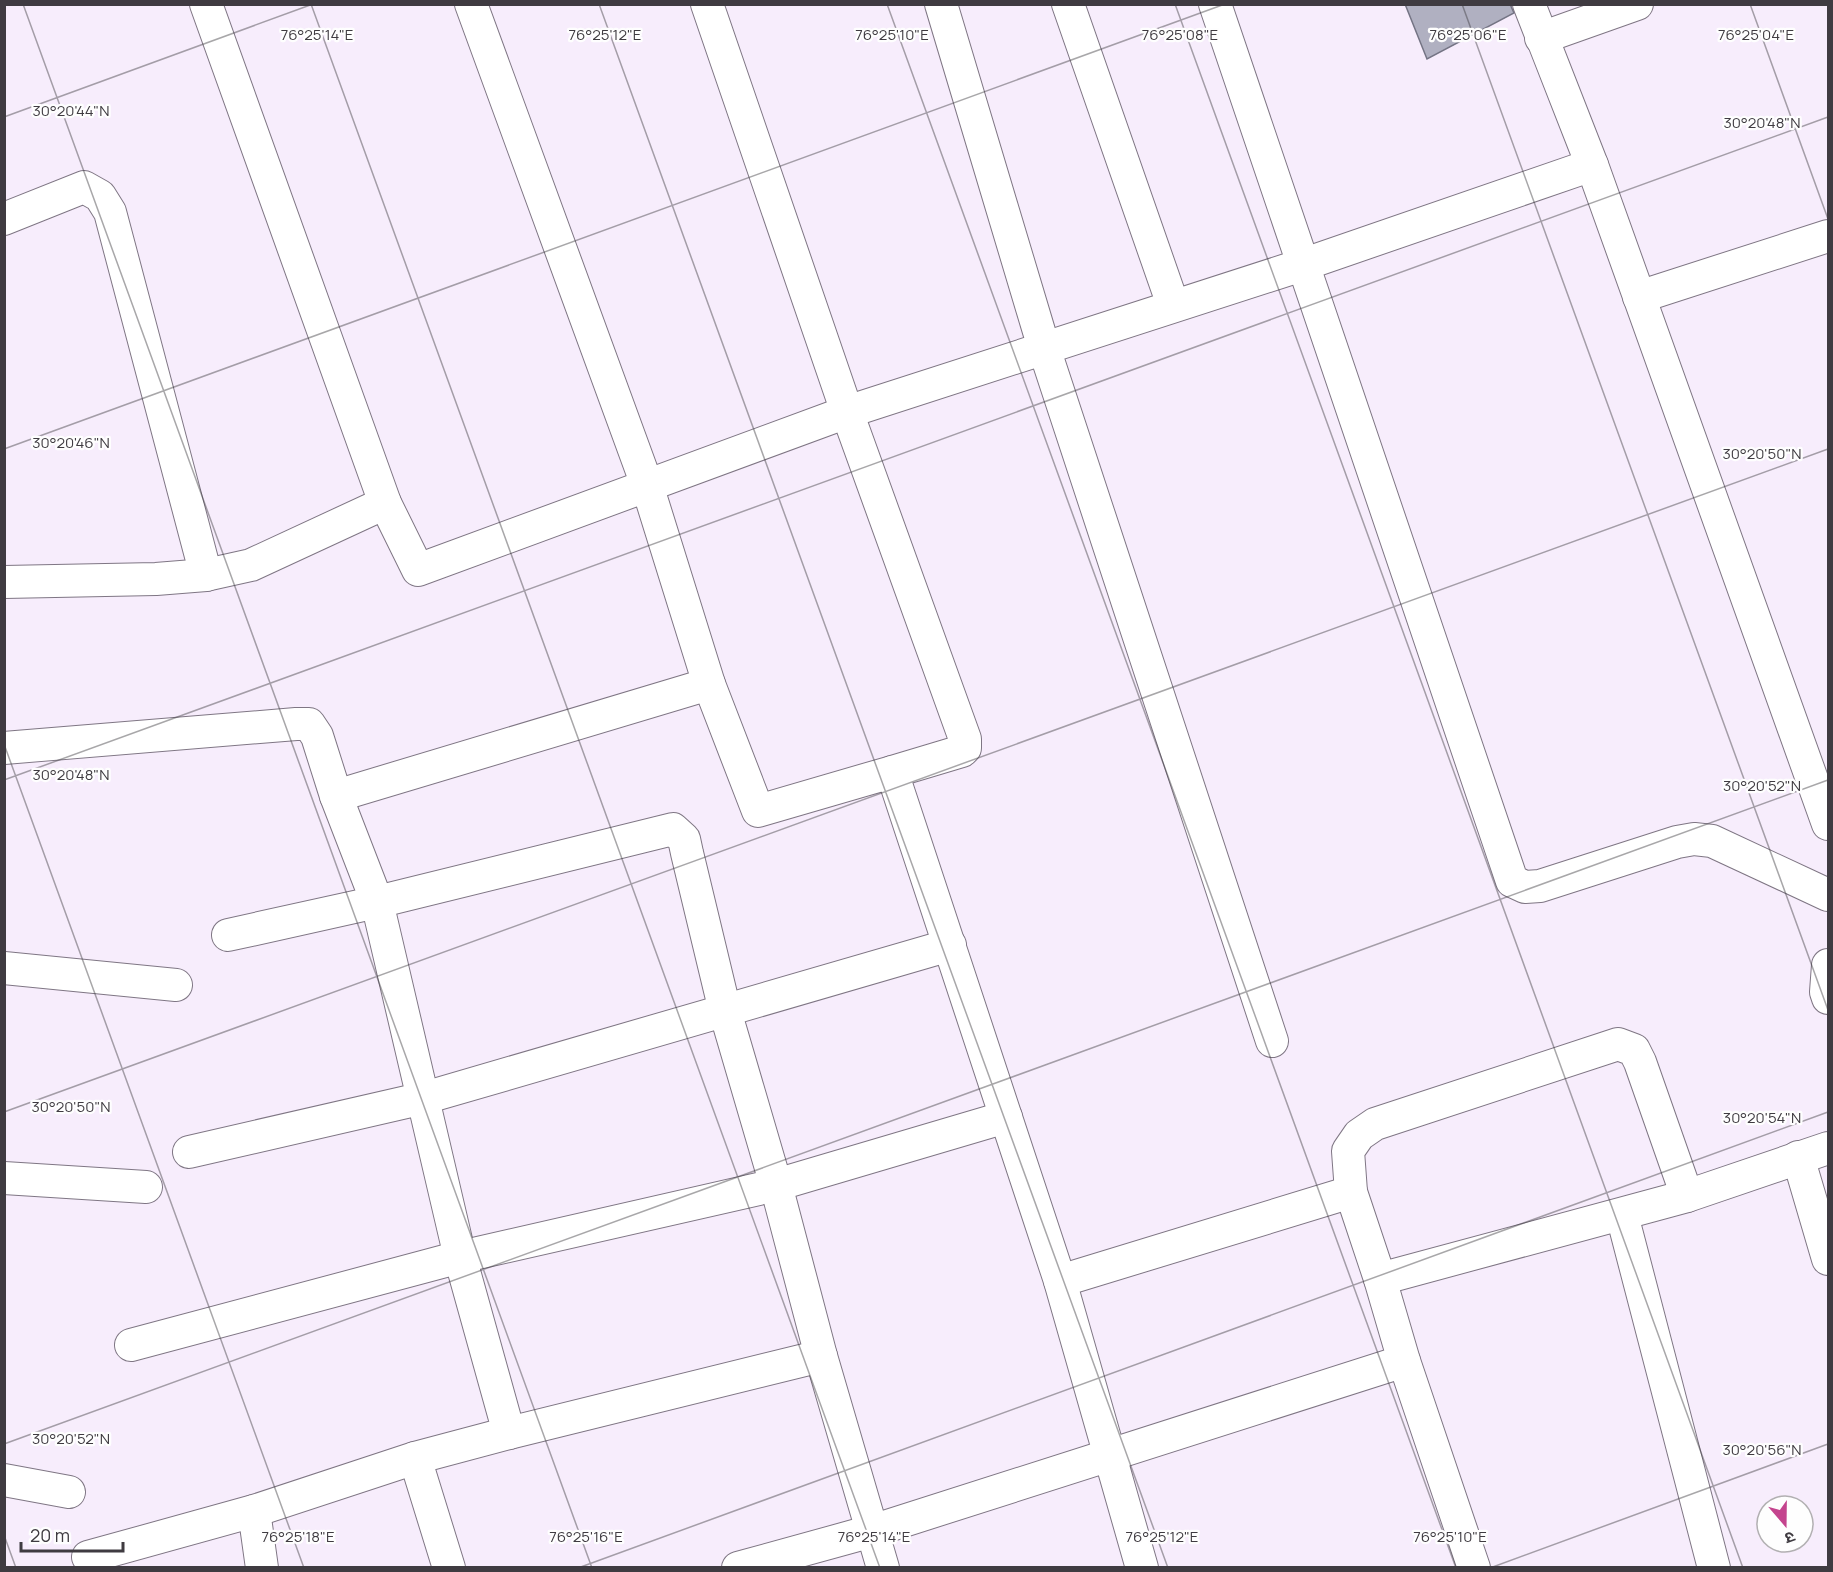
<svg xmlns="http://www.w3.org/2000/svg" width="1833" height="1572" font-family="Manrope,'Noto Sans Devanagari',sans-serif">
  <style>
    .building { fill: #b0b0c1; stroke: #747484; stroke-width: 1.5 }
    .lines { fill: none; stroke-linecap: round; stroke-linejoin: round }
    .minor-casing { stroke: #7f7684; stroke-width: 34 }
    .minor { stroke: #fff; stroke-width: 32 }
    .ticks { fill: none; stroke: #3f3b41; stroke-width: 1.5; stroke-opacity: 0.45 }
    .ticks-label { font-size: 15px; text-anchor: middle; fill: #3f3b41; stroke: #fefefe; stroke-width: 4.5; stroke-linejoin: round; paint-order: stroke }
  </style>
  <rect width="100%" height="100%" fill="#f7edfc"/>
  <polygon class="building" points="1405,4 1510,4 1514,13 1427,59"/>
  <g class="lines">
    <g class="minor-casing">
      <g id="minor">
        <polyline points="206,4 385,503 418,570 847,412 1302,265 1592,165"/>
        <polyline points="471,4 647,485 709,684 758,811 892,772 1060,1281 1142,1568"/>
        <polyline points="707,4 847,412 965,739 965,748 962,751 892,772"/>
        <polyline points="941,4 1044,348 1272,1041"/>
        <polyline points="1068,4 1173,305"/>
        <polyline points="1215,4 1512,881 1525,887 1540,886 1677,842 1694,839 1712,841 1828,895"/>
        <polyline points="1529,4 1592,165 1828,824"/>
        <polyline points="1541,38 1637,4"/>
        <polyline points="4,219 84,187 100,196 110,212 206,575 251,565 385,503"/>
        <polyline points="1639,297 1828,236"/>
        <polyline points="4,582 156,579 206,575"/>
        <polyline points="4,748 296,724 309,724 317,736 336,796 377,902 460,1257 509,1433 415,1458 449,1568"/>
        <polyline points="336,796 709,684"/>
        <polyline points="228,935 377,902 673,829 684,839 687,853 725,1011 776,1185 821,1356 883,1568"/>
        <polyline points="1828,965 1826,992 1828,998"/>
        <polyline points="4,968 176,985"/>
        <polyline points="189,1152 424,1098 950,945"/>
        <polyline points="1798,1157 1828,1259"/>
        <polyline points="4,1178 146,1187"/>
        <polyline points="1622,1215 1714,1568"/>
        <polyline points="1380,1279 1687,1196 1828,1148"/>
        <polyline points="1060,1281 1351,1192"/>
        <polyline points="131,1345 460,1257 776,1185 1006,1117"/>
        <polyline points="509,1433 821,1356"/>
        <polyline points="4,1480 69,1492"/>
        <polyline points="254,1511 262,1568"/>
        <polyline points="88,1557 254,1511 415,1458"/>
        <polyline points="738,1568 872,1531 1404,1361"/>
        <polyline points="1474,1568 1404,1361 1380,1279 1351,1192 1348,1151 1359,1135 1375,1124 1618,1044 1634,1050 1640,1062 1687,1196"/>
      </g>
    </g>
    <use href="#minor" class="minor"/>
  </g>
  <path class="ticks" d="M 23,4 L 592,1568M 311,4 L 880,1568M 599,4 L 1168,1568M 887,4 L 1456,1568M 1175,4 L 1743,1568M 1462,4 L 1828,1010M 1750,4 L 1828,219M 4,117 L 313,4M 4,449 L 1225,4M 4,744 L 304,1568M 4,780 L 1828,117M 4,1112 L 1828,449M 4,1444 L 1828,780M 4,1535 L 16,1568M 578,1568 L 1828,1112M 1490,1568 L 1828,1444"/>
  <g class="ticks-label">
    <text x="317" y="40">76°25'14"E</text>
    <text x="605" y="40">76°25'12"E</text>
    <text x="892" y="40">76°25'10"E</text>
    <text x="1180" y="40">76°25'08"E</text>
    <text x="1468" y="40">76°25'06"E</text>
    <text x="1756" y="40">76°25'04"E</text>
    <text x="71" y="116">30°20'44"N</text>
    <text x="1762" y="128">30°20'48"N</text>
    <text x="71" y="448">30°20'46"N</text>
    <text x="1762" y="459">30°20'50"N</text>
    <text x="71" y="780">30°20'48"N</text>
    <text x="1762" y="791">30°20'52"N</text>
    <text x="71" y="1112">30°20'50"N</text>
    <text x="1762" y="1123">30°20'54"N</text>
    <text x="71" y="1444">30°20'52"N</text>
    <text x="1762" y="1455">30°20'56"N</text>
    <text x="298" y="1542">76°25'18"E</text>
    <text x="586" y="1542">76°25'16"E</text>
    <text x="874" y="1542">76°25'14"E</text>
    <text x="1162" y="1542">76°25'12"E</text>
    <text x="1450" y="1542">76°25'10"E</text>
  </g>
  <rect width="1833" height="1572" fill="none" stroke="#3f3b41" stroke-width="12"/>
  <g transform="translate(1785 1524) rotate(160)"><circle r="28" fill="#fefefe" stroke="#b2b0b2" stroke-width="1.5"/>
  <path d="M0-4.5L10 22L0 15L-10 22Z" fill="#c4448e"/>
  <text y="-9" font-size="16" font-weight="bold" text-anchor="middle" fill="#3f3b41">उ</text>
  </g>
  <path d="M21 1542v9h102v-9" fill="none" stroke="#3f3b41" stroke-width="3"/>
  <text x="30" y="1542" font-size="18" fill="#3f3b41" stroke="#fefefe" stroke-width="4.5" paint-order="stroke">20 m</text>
</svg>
